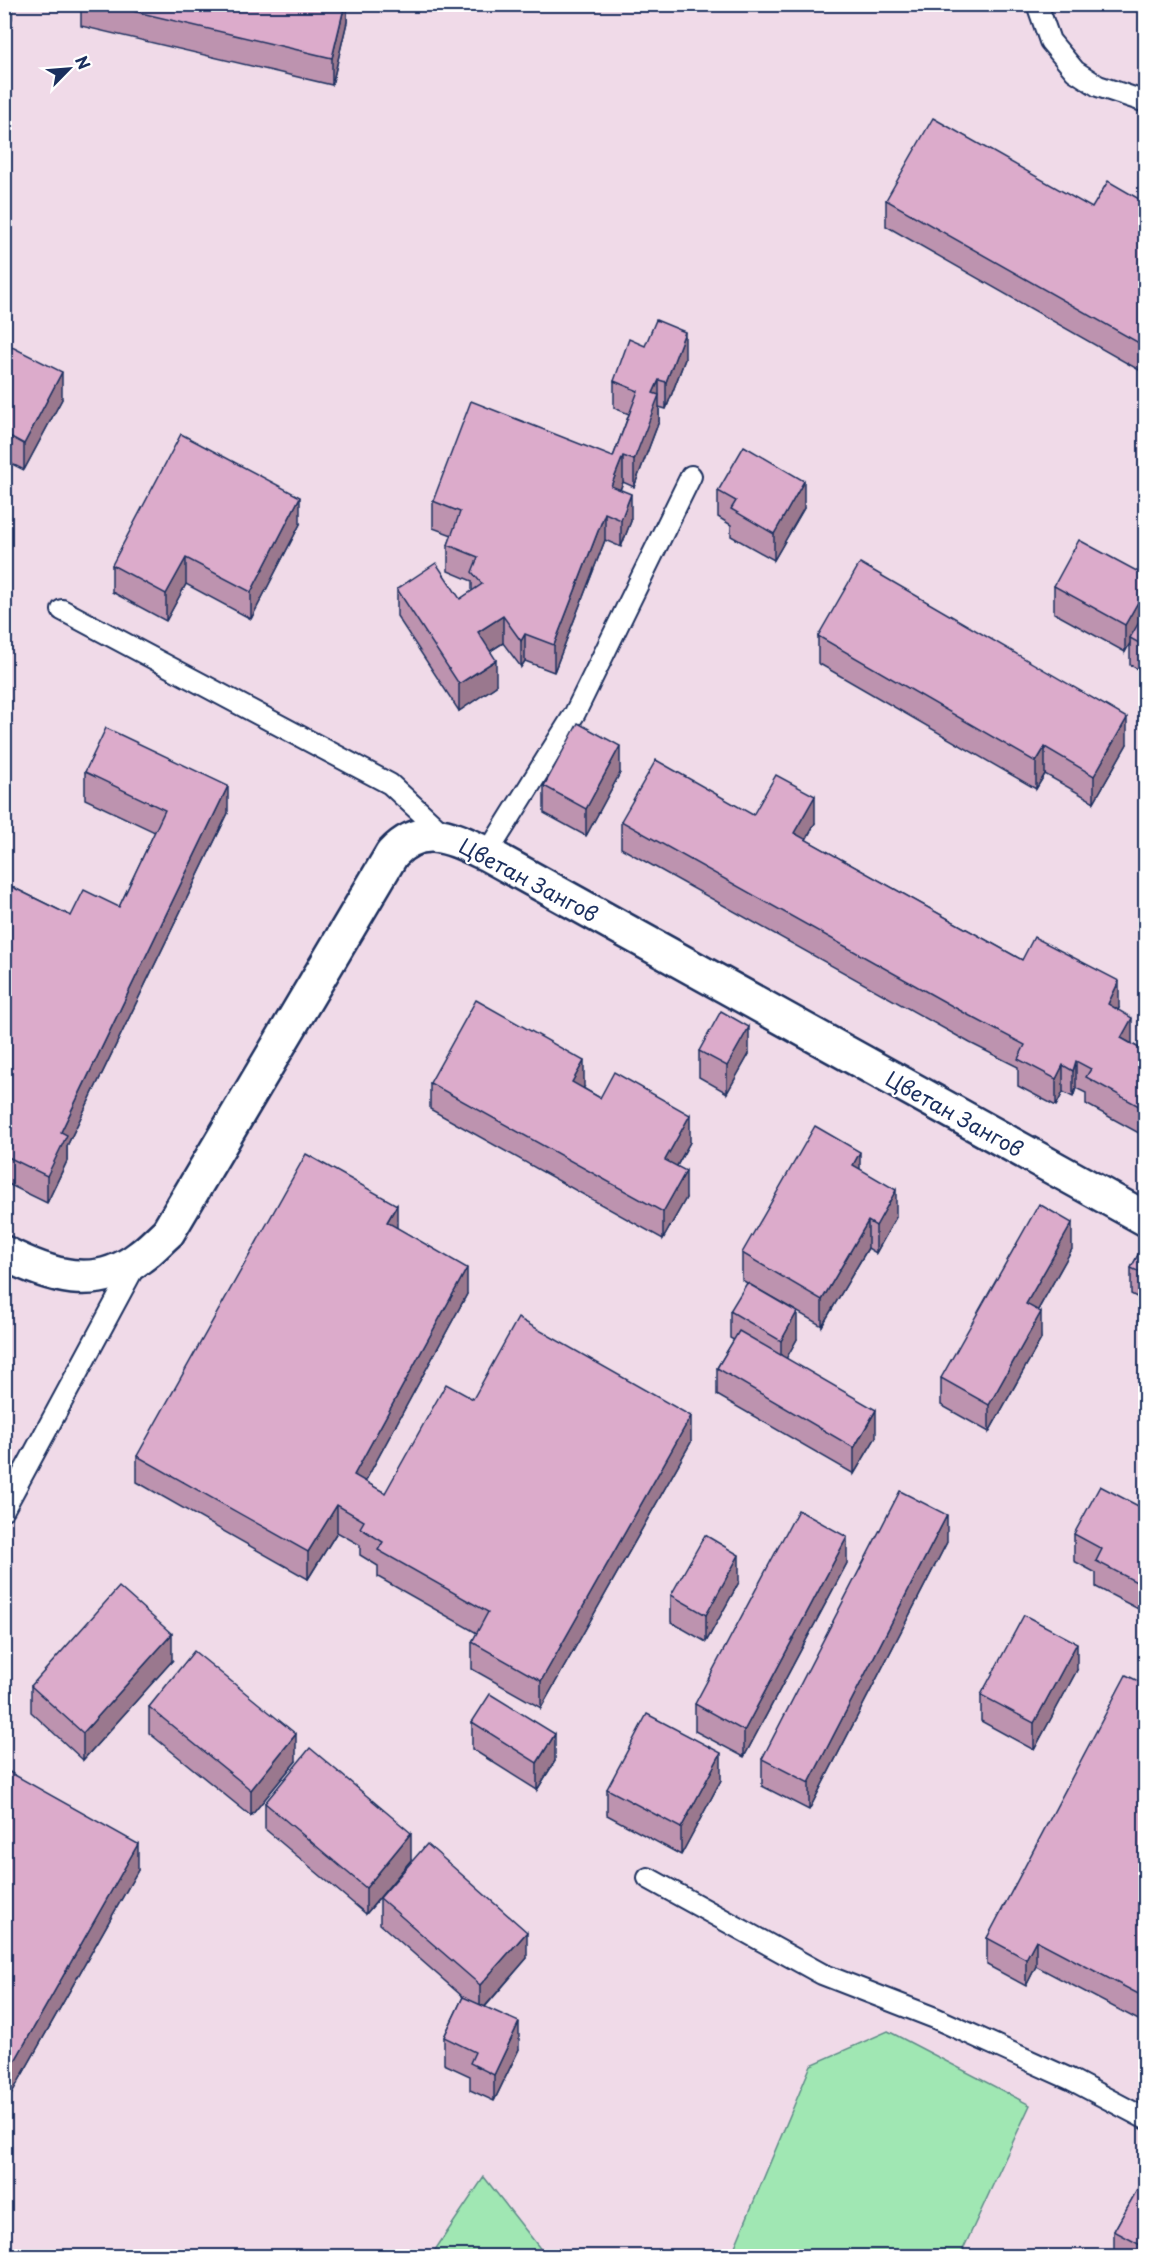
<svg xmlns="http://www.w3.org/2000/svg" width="1150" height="2261" font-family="'Playpen Sans',sans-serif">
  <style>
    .built { fill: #f0dae8 }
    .green { fill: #a0e7b3; stroke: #5e8b88; stroke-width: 1.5 }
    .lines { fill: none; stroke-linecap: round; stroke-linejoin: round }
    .service-casing { stroke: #1b2f5e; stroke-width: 24 }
    .minor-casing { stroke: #1b2f5e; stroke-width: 38 }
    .service { stroke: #fff; stroke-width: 20 }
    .minor { stroke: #fff; stroke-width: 33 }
    .wall { fill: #bd93af; stroke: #1b2f5e; stroke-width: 1.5 }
    .shaded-wall { fill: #9a788e; stroke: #1b2f5e; stroke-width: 1.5 }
    .building { fill: #dcabcb; stroke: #1b2f5e; stroke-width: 1.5 }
    .labels { text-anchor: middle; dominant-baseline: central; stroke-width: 4.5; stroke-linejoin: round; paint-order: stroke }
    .street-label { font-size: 21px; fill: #1b2f5e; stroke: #fff }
  </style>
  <rect width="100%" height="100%" fill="#f8eef5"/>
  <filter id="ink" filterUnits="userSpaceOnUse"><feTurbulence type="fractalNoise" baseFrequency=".0167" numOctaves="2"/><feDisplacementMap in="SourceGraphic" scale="12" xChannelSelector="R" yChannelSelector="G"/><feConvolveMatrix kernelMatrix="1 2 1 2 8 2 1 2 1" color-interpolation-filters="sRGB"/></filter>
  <g filter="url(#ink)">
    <rect class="built" x="5" y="5" width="1140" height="2251"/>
    <g class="green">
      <polygon points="888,2031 1030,2105 960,2256 731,2256 811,2065"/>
      <polygon points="484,2177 546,2256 431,2256"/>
    </g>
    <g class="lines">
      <g class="service-casing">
        <g id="service">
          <polyline points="1037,4 1050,41 1075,71 1098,86 1146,102"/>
          <polyline points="62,610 390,784 445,835"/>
          <polyline points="487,854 575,713 691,476"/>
          <polyline points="4,1509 136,1264"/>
          <polyline points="648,1878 822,1974 935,2018 1070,2079 1146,2119"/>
        </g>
      </g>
      <g class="minor-casing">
        <path id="minor" d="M 4,1253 C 49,1276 96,1292 140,1257 C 150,1250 159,1240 168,1232 L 392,854 C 423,821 452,838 487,854 L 1146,1219"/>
      </g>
      <use href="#service" class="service"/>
      <use href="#minor" class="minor"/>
    </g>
    <g class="wall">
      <polygon points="4,4 12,4 12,18 7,31 4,30"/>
      <polygon points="81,4 347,4 347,22 332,85 81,26"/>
      <polygon points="886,200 1092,208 1146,203 1146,374 886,226"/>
      <polygon points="4,343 62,399 24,470 4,460"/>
      <polygon points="645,346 685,359 666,409 659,407 659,421 634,487 623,482 620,490 631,521 621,547 605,540 554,672 525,661 521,667 503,643 490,651 496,686 459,711 397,616 397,589 460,599 472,591 472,581 448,571 448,545 452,535 433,528 433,501 613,457 629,414 614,408 614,381"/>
      <polygon points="718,491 804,508 774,560 731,536 731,525 718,517"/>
      <polygon points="300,524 251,619 186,584 166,621 112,592 112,565"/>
      <polygon points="1146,576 1146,673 1130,665 1130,643 1125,652 1054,613 1054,586"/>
      <polygon points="818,636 1127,744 1094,802 1045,774 1036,789 818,663"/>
      <polygon points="85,772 228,813 67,1146 67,1161 47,1203 4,1182 4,883 71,916 119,907 155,832 85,799"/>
      <polygon points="620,773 586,836 544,813 544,786"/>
      <polygon points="753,815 815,823 806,840 1022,960 1119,1008 1118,1009 1132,1044 1144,1051 1146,1048 1146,1137 1086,1104 1086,1093 1076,1088 1073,1097 1063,1092 1056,1106 1018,1086 1018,1067 970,1043 621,848 621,821"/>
      <polygon points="699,1051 749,1054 727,1093 699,1077"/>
      <polygon points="430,1083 584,1087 583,1088 600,1098 690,1142 677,1166 686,1198 663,1239 430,1109"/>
      <polygon points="860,1170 896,1217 876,1253 868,1248 822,1326 742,1280 742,1253"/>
      <polygon points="397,1228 467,1294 365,1482 385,1493 473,1399 691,1442 541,1708 472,1669 472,1642 477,1633 378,1577 378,1566 360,1555 360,1545 337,1532 308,1579 137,1482 137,1456"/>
      <polygon points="1146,1240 1146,1302 1131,1294 1131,1268"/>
      <polygon points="1072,1249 1038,1310 1041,1339 989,1432 941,1405 941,1378"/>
      <polygon points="730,1311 797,1339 786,1358 876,1437 854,1474 717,1395 717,1368 734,1340 730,1338"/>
      <polygon points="1146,1510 1146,1613 1096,1587 1096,1573 1074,1561 1074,1534"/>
      <polygon points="947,1542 809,1810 762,1786 762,1759"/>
      <polygon points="847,1563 744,1757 695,1731 695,1704"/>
      <polygon points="739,1582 706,1642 671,1622 671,1595"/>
      <polygon points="172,1661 83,1760 31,1712 31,1686"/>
      <polygon points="1077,1670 1034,1750 981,1721 981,1695"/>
      <polygon points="1146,1685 1146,2024 1036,1966 1026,1986 987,1965 987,1938"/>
      <polygon points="149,1707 296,1761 251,1816 149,1733"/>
      <polygon points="472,1722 555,1761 537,1790 472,1749"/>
      <polygon points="4,1769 138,1870 4,2107"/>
      <polygon points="721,1780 681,1855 607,1815 607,1789"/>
      <polygon points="265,1803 411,1860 386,1891 527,1958 485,2007 519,2049 494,2101 470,2090 470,2076 444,2064 444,2037 463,1997 380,1924 380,1898 366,1914 265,1829"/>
      <polygon points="1146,2174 1146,2256 1114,2256 1114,2231"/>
    </g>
    <g class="shaded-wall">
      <polygon points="7,4 12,4 12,18 7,31"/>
      <polygon points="345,4 347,4 347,22 332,85 332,58"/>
      <polygon points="685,332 685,359 666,409 666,382"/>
      <polygon points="62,372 62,399 24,470 24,444"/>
      <polygon points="659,380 659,421 634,487 634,460 653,393"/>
      <polygon points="623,456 623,482 611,513 611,486"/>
      <polygon points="804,481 804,508 774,560 774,534"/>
      <polygon points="631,494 631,521 621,547 621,520"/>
      <polygon points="300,497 300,524 251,619 251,592"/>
      <polygon points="605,513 605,540 554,672 554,645"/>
      <polygon points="186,558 186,584 166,621 166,594"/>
      <polygon points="1146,588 1146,614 1130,638 1130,643 1125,652 1125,625"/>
      <polygon points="503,616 503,643 478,659 478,632"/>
      <polygon points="525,634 525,661 521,667 521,641"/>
      <polygon points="496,660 496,686 459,711 459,684"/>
      <polygon points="1127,718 1127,744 1094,802 1094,776"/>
      <polygon points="620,746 620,773 586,836 586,809"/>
      <polygon points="1045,747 1045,774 1036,789 1036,762"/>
      <polygon points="228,786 228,813 67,1146 67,1161 47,1203 47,1176 61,1132"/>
      <polygon points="815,796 815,823 794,860 794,833"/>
      <polygon points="1119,981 1119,1008 1108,1030 1108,1004"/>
      <polygon points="1132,1018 1132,1044 1121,1038"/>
      <polygon points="749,1027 749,1054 727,1093 727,1066"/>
      <polygon points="584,1061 584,1087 572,1109 572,1082"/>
      <polygon points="1076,1061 1076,1088 1073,1097 1073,1071"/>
      <polygon points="1063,1065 1063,1092 1056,1106 1056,1079"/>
      <polygon points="690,1115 690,1142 665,1187 665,1160"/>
      <polygon points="860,1152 860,1179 853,1165"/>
      <polygon points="686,1171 686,1198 663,1239 663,1212"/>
      <polygon points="896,1190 896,1217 876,1253 876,1226"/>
      <polygon points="397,1205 397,1231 387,1222"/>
      <polygon points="868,1221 868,1248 822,1326 822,1300"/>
      <polygon points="1072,1223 1072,1249 1026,1331 1026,1304"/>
      <polygon points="467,1268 467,1294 354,1502 354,1475"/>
      <polygon points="797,1312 797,1339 781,1368 781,1341"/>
      <polygon points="1041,1312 1041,1339 989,1432 989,1405"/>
      <polygon points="876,1410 876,1437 854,1474 854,1448"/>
      <polygon points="691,1416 691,1442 541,1708 541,1681"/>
      <polygon points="337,1505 337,1532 308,1579 308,1552"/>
      <polygon points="947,1515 947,1542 809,1810 809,1783"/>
      <polygon points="847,1537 847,1563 744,1757 744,1731"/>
      <polygon points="739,1555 739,1582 706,1642 706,1615"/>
      <polygon points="172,1634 172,1661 83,1760 83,1733"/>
      <polygon points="1077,1643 1077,1670 1034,1750 1034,1723"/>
      <polygon points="296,1734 296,1761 251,1816 251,1790"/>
      <polygon points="555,1734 555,1761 537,1790 537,1763"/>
      <polygon points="721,1753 721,1780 681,1855 681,1828"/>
      <polygon points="411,1833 411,1860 366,1914 366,1888"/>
      <polygon points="138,1844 138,1870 4,2107 4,2080"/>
      <polygon points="527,1932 527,1958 480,2012 480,1985"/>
      <polygon points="1036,1940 1036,1966 1026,1986 1026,1959"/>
      <polygon points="519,2022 519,2049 494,2101 494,2075"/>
    </g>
    <g class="building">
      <polygon points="103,4 345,4 332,58"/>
      <polygon points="933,118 1092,208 1108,181 1146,203 1146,347 886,200"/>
      <polygon points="656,320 685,332 666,382 659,380 653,393 659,395 634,460 623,456 611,486 631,494 621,520 605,513 554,645 525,634 521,641 503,616 478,632 496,660 459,684 397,589 436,563 460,599 482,584 472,572 478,557 448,545 460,512 433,501 471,401 613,457 638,391 614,381 629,339 645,346"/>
      <polygon points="4,343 62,372 24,444 4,433"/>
      <polygon points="181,434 300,497 251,592 186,558 166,594 112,565"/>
      <polygon points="744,446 804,481 774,534 731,509 736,501 718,491"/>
      <polygon points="1079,540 1146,576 1146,588 1125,625 1054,586"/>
      <polygon points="860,563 1127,718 1094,776 1045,747 1036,762 818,636"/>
      <polygon points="1146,610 1146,647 1130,638"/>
      <polygon points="578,723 620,746 586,809 544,786"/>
      <polygon points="106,728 228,786 61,1132 67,1135 47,1176 4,1155 4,883 71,916 84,890 119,907 165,810 85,772"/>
      <polygon points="656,760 753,815 776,775 815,796 794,833 1022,960 1034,937 1119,981 1108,1004 1132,1018 1121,1038 1144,1051 1146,1048 1146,1110 1086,1077 1091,1069 1076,1061 1073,1071 1063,1065 1056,1079 1018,1059 1025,1045 970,1016 621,821"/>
      <polygon points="476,1000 584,1061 572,1082 600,1098 614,1072 690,1115 665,1160 686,1171 663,1212 430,1083"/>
      <polygon points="721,1011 749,1027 727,1066 699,1051"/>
      <polygon points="815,1126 860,1152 853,1165 896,1190 876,1226 868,1221 822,1300 742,1253"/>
      <polygon points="306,1154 397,1205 387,1222 467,1268 354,1475 385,1493 446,1384 473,1399 518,1318 691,1416 541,1681 472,1642 488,1612 378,1550 383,1542 360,1528 364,1521 337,1505 308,1552 137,1456"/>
      <polygon points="1039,1204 1072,1223 1026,1304 1041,1312 989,1405 941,1378"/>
      <polygon points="1146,1240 1146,1275 1131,1268"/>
      <polygon points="747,1283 797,1312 781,1341 730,1311"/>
      <polygon points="739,1331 876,1410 854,1448 717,1368"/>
      <polygon points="1100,1486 1146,1510 1146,1587 1096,1561 1102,1549 1074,1534"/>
      <polygon points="900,1491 947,1515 809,1783 762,1759"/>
      <polygon points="798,1510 847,1537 744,1731 695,1704"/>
      <polygon points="705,1535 739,1555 706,1615 671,1595"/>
      <polygon points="119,1587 172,1634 83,1733 31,1686"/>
      <polygon points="1024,1615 1077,1643 1034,1723 981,1695"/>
      <polygon points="194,1651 296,1734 251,1790 149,1707"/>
      <polygon points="1126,1675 1146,1685 1146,1998 1036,1940 1026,1959 987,1938"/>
      <polygon points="490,1694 555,1734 537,1763 472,1722"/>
      <polygon points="647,1714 721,1753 681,1828 607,1789"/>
      <polygon points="310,1748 411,1833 366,1888 265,1803"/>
      <polygon points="4,1769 138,1844 4,2080 4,1863 9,1855 4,1852"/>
      <polygon points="427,1844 527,1932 480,1985 380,1898"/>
      <polygon points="463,1997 519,2022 494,2075 470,2063 475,2052 444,2037"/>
      <polygon points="1146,2174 1146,2248 1114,2231"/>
    </g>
  </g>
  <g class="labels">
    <g class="street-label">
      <text transform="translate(529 879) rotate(28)">Цветан Зангов</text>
      <text transform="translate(955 1113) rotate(29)">Цветан Зангов</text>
    </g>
  </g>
  <rect width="1150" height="2261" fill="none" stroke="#fff" stroke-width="24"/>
  <rect x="12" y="12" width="1126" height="2237" fill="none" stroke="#1b2f5e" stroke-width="2" filter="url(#ink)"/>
  <g transform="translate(69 69) rotate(65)" stroke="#ffffff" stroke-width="4.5" paint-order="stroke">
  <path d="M0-4.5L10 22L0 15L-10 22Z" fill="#1b2f5e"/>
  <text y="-9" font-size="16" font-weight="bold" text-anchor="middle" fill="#1b2f5e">N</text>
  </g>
</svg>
